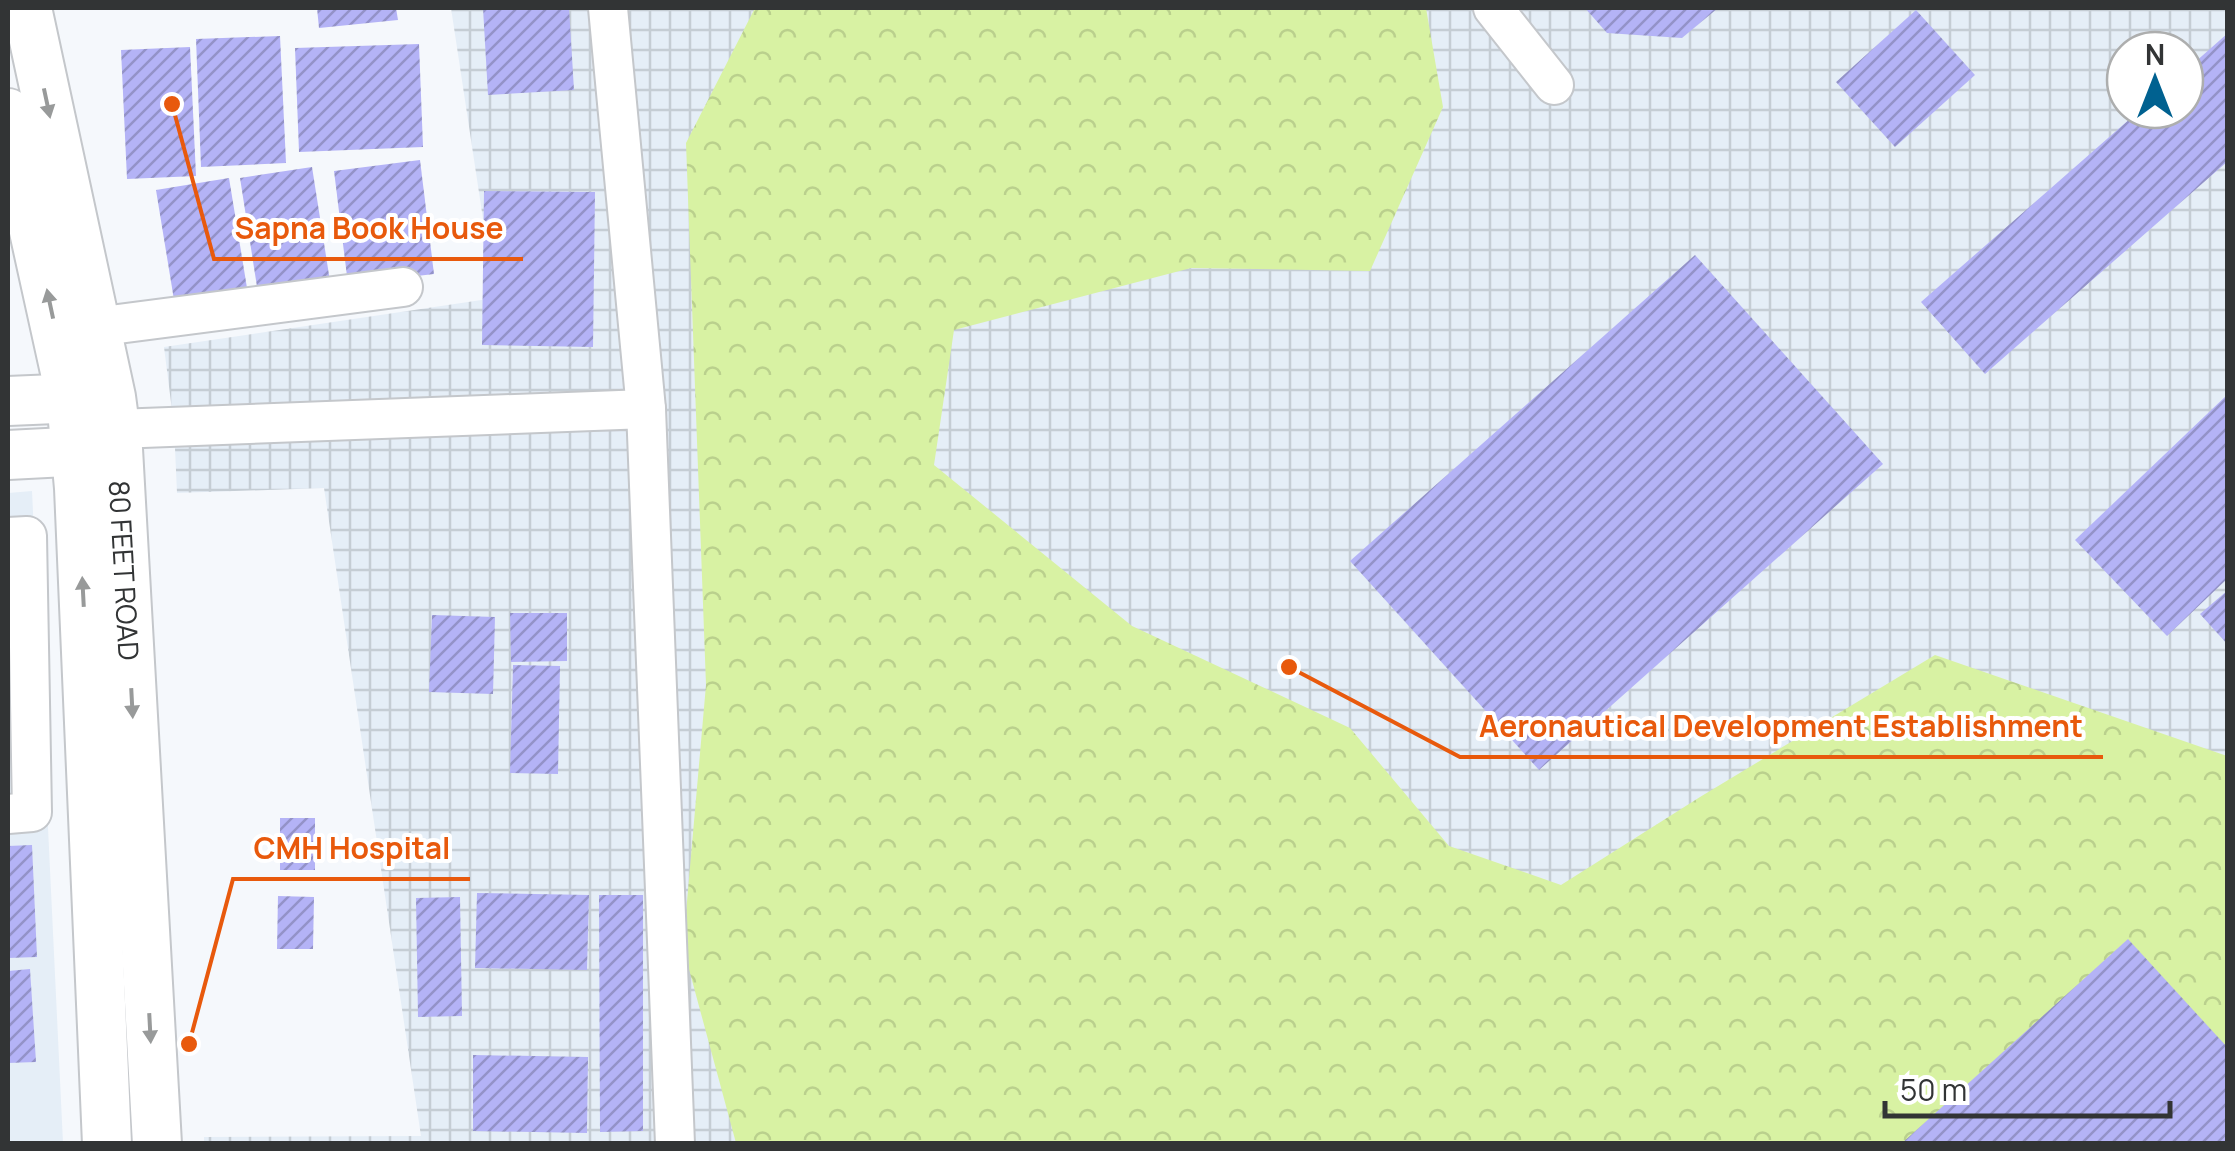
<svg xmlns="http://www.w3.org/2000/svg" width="2235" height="1151" font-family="Manrope,sans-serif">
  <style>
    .built { fill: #e5eef7 }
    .industrial { fill: url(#industrial-grid); fill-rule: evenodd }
    .forest { fill: url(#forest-crowns) }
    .building { fill: url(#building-hatch) }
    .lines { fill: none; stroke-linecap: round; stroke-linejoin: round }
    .minor-casing { stroke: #c4c7cb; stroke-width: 42 }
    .major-casing { stroke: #c4c7cb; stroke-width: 52 }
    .minor { stroke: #fff; stroke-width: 38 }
    .major { stroke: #fff; stroke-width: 48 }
    .oneway { fill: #989a9a }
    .labels { text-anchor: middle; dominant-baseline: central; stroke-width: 8; stroke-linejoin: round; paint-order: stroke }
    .street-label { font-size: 28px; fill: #323435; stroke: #fff }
    .leader { fill: none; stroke: #e8590c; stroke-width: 4 }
    .callout-dot { fill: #e8590c; stroke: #fff; stroke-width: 4 }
    .callout-label { font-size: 30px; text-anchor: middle; font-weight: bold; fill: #e8590c; stroke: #fff; stroke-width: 8; stroke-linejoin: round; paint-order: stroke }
  </style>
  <defs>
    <pattern id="industrial-grid" width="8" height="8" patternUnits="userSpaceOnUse" patternTransform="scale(2.5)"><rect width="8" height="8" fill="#e5eef7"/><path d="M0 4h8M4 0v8" fill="none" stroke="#c5cdd4"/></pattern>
    <pattern id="forest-crowns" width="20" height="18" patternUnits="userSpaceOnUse" patternTransform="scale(2.5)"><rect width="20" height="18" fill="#d8f2a3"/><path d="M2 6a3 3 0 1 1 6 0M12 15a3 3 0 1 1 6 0" fill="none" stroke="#bad08d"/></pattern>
    <pattern id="building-hatch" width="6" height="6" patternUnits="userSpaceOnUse" patternTransform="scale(2.5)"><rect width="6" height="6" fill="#b4b3f6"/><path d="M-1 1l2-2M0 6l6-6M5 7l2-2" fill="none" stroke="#9392c8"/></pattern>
  </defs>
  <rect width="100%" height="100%" fill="#f5f8fc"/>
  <polygon class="built" points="32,491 63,1143 8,1144 8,493"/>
  <path class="industrial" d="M 451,8 L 2227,8 L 2227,1143 L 204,1143 L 204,1137 L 421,1136 L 324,488 L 177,493 L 174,426 L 164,347 L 495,298 ZM 2125,50 L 2185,50 L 2185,110 L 2125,110 Z"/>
  <polygon class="forest" points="755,8 1426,8 1443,107 1370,271 1191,268 954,330 934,465 1132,626 1350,728 1449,846 1561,885 1700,797 1935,655 2227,756 2227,1143 736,1143 683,947 706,685 686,143"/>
  <g class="building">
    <polygon points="317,8 396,8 398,20 319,28"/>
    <polygon points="483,8 569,8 574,90 488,95"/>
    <polygon points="1585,8 1718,8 1682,38 1607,33"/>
    <polygon points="1916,10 1975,75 1895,147 1836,82"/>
    <polygon points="2228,33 2228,161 1985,374 1921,302 2140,110 2185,110 2185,71"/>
    <polygon points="280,36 286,163 201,167 196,39"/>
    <polygon points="419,44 423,147 299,152 295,48"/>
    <polygon points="190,47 196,176 127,179 121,50"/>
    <polygon points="420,160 434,274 348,284 334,171"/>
    <polygon points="312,167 332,294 260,306 240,178"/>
    <polygon points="229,178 248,294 175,306 156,190"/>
    <polygon points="484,191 595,192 593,347 482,345"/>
    <polygon points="1695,255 1883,464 1539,770 1350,561"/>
    <polygon points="2228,394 2228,578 2167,636 2075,540"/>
    <polygon points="2228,590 2228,645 2200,614"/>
    <polygon points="510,613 567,613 567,661 511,662"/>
    <polygon points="432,615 495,617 493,694 429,692"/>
    <polygon points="513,665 560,666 558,774 510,773"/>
    <rect x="280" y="818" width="35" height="52"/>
    <polygon points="32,845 37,957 8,958 8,846"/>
    <polygon points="477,893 589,895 587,970 475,968"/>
    <polygon points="599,895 643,895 643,1131 600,1132"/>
    <polygon points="278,896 314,897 313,949 277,949"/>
    <polygon points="460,897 462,1016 418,1017 416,898"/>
    <polygon points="2128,939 2228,1048 2228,1142 2226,1144 1901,1144"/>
    <polygon points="30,969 36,1062 8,1063 8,971"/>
    <polygon points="473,1055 588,1057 587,1133 473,1131"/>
  </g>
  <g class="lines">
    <g class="minor-casing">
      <g id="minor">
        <polyline points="608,8 646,409"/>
        <polyline points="1493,8 1554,85"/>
        <polyline points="95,327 403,287"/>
        <polyline points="116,429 646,409 675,1144"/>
        <polyline points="8,537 27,536 32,812 8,814"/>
      </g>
    </g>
    <g class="major-casing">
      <g id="major">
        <path id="s1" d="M 27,8 L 111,397 L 118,449 L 157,1144"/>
        <polyline points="8,113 71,399 79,488 107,1144"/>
        <polyline points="8,401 103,397"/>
        <polyline points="8,455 104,450"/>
      </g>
    </g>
    <use href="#minor" class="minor"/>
    <use href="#major" class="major"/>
  </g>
  <defs><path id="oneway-solid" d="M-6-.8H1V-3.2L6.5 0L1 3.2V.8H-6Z" transform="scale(2.5)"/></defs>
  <g class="oneway">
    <use href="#oneway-solid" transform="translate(47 103) rotate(78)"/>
    <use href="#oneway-solid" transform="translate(50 304) rotate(-102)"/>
    <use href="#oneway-solid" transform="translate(83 592) rotate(-93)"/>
    <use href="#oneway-solid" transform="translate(132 703) rotate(87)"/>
    <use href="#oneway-solid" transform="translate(150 1028) rotate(87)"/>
  </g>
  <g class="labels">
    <g class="street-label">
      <text stroke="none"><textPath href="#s1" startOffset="572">80 FEET ROAD</textPath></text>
    </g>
  </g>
  <path class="leader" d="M172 104L214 259H523M1289 667L1460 757H2103M189 1044L233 879H470"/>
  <g class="callout-dot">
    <circle cx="172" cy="104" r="10"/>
    <circle cx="1289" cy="667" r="10"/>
    <circle cx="189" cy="1044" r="10"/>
  </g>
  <g class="callout-label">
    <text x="369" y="239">Sapna Book House</text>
    <text x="1781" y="737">Aeronautical Development Establishment</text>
    <text x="352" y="859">CMH Hospital</text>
  </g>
  <rect width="2235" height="1151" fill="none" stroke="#323435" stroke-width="20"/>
  <g transform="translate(2155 80)"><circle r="48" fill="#ffffff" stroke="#adaeae" stroke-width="2.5"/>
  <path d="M0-8L18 38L0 25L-18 38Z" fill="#006190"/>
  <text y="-15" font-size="28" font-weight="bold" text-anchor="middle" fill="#323435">N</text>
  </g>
  <path d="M1885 1101v15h285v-15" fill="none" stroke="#323435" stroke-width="5"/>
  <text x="1900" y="1101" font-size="30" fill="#323435" stroke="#ffffff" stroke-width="8" paint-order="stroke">50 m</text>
</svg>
